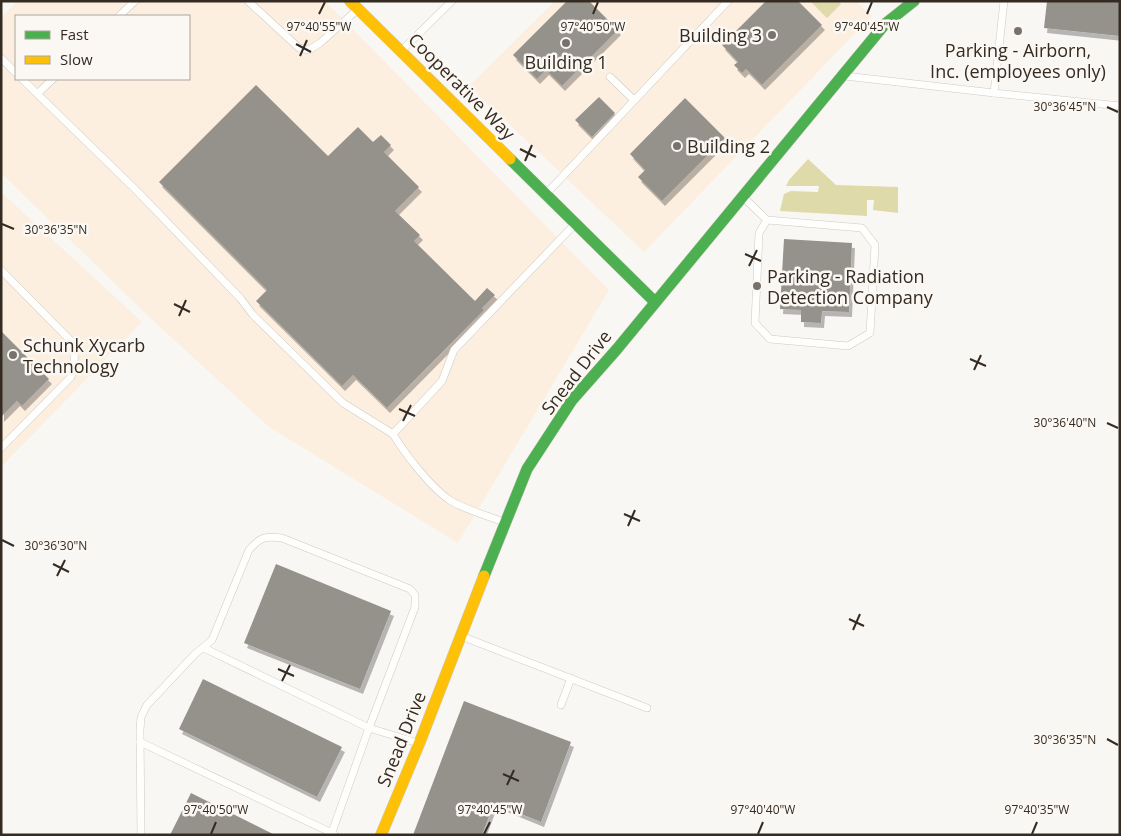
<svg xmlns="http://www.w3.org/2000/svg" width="1121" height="836" font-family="'Open Sans',sans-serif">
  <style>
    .built { fill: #fcefe0; fill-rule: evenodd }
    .water { fill: #dedaa9 }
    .building { fill: #95928c; filter: url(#shadow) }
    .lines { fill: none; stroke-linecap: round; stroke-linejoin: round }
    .lane-casing { stroke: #cfcac4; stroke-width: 8 }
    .fast-casing { stroke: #cfcac4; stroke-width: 12 }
    .slow-casing { stroke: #cfcac4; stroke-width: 12 }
    .lane { stroke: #fefefd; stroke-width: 7 }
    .fast { stroke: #4caf50; stroke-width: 11 }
    .slow { stroke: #ffc107; stroke-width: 11 }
    .ticks { fill: none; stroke: #342b22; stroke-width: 2 }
    .poi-dot { fill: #79726c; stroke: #fbf7f2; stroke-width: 2 }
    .labels { text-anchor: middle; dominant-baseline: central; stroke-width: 5; stroke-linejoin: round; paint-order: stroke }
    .poi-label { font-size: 18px; fill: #342b22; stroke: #fbf7f2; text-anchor: start }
    .street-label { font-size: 18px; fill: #342b22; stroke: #fbf7f2 }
    .ticks-label { font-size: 12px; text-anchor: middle; fill: #342b22; stroke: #fbf7f2; stroke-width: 5; stroke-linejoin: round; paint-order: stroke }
  </style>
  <defs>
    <filter id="shadow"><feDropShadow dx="3" dy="5" stdDeviation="0" flood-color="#0004"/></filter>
  </defs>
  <rect width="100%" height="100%" fill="#f9f7f4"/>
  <g class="built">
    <path d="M 17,1 L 325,1 L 609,290 L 458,543 L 269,427 L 148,316 L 1,173 L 1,18 ZM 16,16 L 189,16 L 189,79 L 16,79 Z"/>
    <polygon points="555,1 856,1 872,16 644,252 469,86"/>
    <polygon points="1,192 142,322 1,467"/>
  </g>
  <g class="water">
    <polygon points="810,1 838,1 841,4 827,18"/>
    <polygon points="808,159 836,185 898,187 898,213 873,210 874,200 867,200 867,216 780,211 784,194 791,191 818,192 819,186 786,186 789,180"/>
  </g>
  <g class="building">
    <polygon points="567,1 589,1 618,30 562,86 546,70 537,79 513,55"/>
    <polygon points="766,1 798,1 822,25 762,85 746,69 742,73 734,65 738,62 722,45"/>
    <polygon points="1047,1 1120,1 1120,36 1044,28"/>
    <polygon points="256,85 328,156 358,127 373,142 381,135 391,145 384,152 419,187 395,211 420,235 414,241 475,301 487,288 495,295 482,308 484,310 387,408 353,375 342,386 256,301 267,290 159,182"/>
    <polygon points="599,97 615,113 592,137 575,120"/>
    <polygon points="685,98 725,138 662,201 638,177 645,170 630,154"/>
    <polygon points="784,239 852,243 849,312 822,311 821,323 801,322 801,310 780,309"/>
    <polygon points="1,331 49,379 22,406 17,401 1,417"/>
    <polygon points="276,564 391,611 360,689 244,643"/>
    <polygon points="203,679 342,747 317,797 179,729"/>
    <polygon points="464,701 571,742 541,822 494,803 482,835 413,835"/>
    <polygon points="191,793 275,835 170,835"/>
  </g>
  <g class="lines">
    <g class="lane-casing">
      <g id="lane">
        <polyline points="248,1 299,48 309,50 320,43 358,9"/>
        <polyline points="119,16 135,1"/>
        <polyline points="401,51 452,1"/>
        <polyline points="1,58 16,73"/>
        <polyline points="845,76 994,93 1004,1"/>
        <polyline points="610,77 634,100"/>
        <polyline points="22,79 137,191 241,299 253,315 343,403 393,434"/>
        <polyline points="38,93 53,79"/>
        <polyline points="994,93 1120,106"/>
        <polyline points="546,194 728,1"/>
        <polyline points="743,197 767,220 759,233 755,323 770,339 848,346 870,333 875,245 862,228 767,220"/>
        <path d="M 1,270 L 71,341 C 76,354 75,364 71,377 L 1,448"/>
        <path d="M 504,522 C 490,517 462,508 451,501 C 431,488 405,454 393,434 L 442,381 L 454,350 L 575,224"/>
        <polyline points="461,636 647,708"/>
        <polyline points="204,648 369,728 331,835"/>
        <polyline points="561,705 571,678"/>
        <polyline points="140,742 334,834"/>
        <path d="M 141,835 L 140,730 L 141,717 L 147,705 L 195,654 L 212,640 L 249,550 C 260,537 265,536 282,538 L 410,589 L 415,595 L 415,607 L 369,728 L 418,743"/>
      </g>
    </g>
    <g class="fast-casing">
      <g id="fast">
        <polyline points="510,159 655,302"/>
        <polyline points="484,576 527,469 572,400 617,349 885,24 914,1"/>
      </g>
    </g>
    <g class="slow-casing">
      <g id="slow">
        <polyline points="350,1 510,159"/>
        <polyline points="381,835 419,744 484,576"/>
      </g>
    </g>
    <use href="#lane" class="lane"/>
    <use href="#fast" class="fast"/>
    <use href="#slow" class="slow"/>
  </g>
  <path class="ticks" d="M 319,14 L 325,2M 593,14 L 598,2M 867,14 L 872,2M 296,44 L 311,52M 300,56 L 307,40M 1107,107 L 1118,112M 520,149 L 536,157M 525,161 L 532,145M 2,224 L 14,229M 745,254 L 761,261M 749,266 L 757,250M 174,304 L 190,312M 179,316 L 186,300M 970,359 L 986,366M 974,370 L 981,355M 399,409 L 415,416M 403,421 L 411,405M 1107,423 L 1118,428M 624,514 L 640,521M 628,526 L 635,510M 2,540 L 14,546M 53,564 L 69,572M 57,576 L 65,560M 849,619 L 864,626M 853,630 L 860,614M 278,669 L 294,676M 282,681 L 290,665M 1107,739 L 1118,745M 503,774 L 519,781M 507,785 L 514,770M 211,834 L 216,822M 484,834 L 490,822M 758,834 L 763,822M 1032,834 L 1037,822"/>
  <g class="poi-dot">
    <circle cx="1018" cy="31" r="5"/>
    <circle cx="772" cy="35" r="5"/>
    <circle cx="566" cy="43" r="5"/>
    <circle cx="677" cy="146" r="5"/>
    <circle cx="757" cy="286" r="5"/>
    <circle cx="13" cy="355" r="5"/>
  </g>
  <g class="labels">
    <g class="poi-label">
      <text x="762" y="35" text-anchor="end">Building 3</text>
      <text x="1018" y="50" text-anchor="middle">Parking - Airborn,<tspan x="1018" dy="21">Inc. (employees only)</tspan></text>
      <text x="566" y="62" text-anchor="middle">Building 1</text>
      <text x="687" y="146">Building 2</text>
      <text x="767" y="276">Parking - Radiation<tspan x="767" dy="21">Detection Company</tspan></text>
      <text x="23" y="345">Schunk Xycarb<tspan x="23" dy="21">Technology</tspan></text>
    </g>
    <g class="street-label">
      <text transform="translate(462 86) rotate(45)">Cooperative Way</text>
      <text transform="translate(576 372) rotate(-52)">Snead Drive</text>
      <text transform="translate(401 739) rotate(-68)">Snead Drive</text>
    </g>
  </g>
  <g class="ticks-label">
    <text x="319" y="31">97°40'55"W</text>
    <text x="593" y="31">97°40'50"W</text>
    <text x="867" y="31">97°40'45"W</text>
    <text x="1065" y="111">30°36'45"N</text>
    <text x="56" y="234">30°36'35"N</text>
    <text x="1065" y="427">30°36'40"N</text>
    <text x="56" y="550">30°36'30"N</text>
    <text x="1065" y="744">30°36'35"N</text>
    <text x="763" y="814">97°40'40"W</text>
    <text x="216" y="814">97°40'50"W</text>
    <text x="490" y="814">97°40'45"W</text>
    <text x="1037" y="814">97°40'35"W</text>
  </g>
  <rect width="1121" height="836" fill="none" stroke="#342b22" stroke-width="5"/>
  <rect x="15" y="15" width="175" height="65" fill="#fbf7f2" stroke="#aba59f"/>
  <rect x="25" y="31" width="25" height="8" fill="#4caf50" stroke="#aba59f"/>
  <text x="60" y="40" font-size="15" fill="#342b22">Fast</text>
  <rect x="25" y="56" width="25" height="8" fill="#ffc107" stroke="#aba59f"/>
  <text x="60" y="65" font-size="15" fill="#342b22">Slow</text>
</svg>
